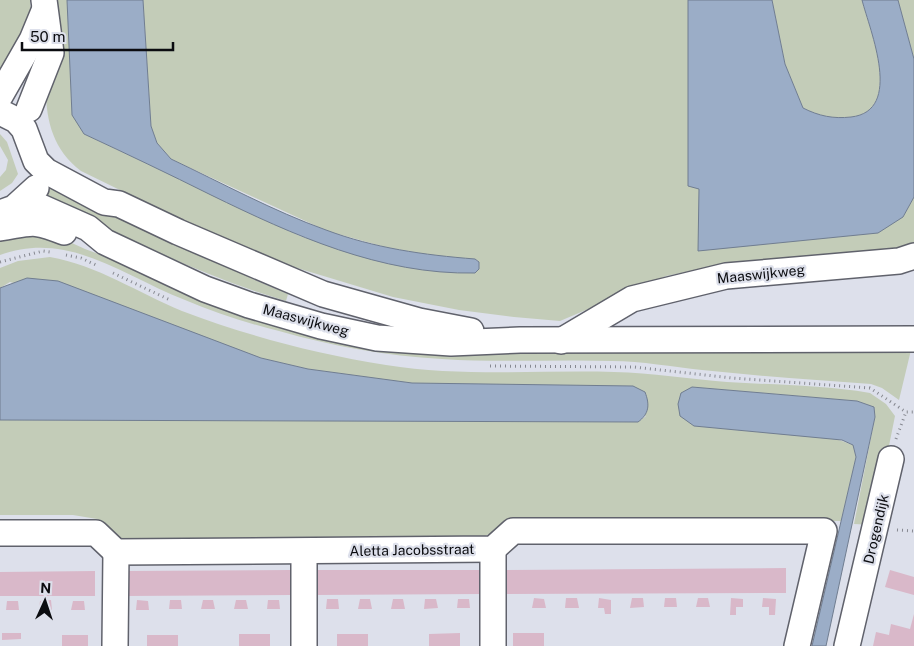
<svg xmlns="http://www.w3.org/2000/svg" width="914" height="646" font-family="'Public Sans',sans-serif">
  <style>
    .green { fill: #c3ccb8 }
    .water { fill: #9badc7; stroke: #707d90 }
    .building { fill: #d9b8c9 }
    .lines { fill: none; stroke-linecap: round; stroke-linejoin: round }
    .minor-casing { stroke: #60626c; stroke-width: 28 }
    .path { stroke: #878991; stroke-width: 3; stroke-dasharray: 1 4; stroke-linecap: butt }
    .minor { stroke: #fff; stroke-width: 25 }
    .labels { text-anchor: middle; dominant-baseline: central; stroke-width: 4.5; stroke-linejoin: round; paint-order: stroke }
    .street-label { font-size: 14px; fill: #0b0c10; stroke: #dde0eb }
  </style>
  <rect width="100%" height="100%" fill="#dde0eb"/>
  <g class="green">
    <polygon points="0,0 30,0 31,13 0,79"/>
    <path d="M 56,0 L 67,0 L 72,110 L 84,134 L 300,236 L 377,260 L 440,270 L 471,273 L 475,273 L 479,262 L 477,260 L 430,255 L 385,247 L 327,231 L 171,159 L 157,143 L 151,126 L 143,0 L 688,0 L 688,186 L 903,217 L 914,197 L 914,252 L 726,264 L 666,276 L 560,321 L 514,317 L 459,310 L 393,297 L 251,254 L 81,171 C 27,130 50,57 56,0 Z"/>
    <path d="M 772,0 L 862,0 C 870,31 904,111 851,117 C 833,119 819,116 803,108 L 785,64 Z"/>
    <polygon points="898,0 914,0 914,59"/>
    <polygon points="0,134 7,142 18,174 12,183 0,191 0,177 6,170 8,160 0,146"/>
    <path d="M 51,184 L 257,281 L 288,294 L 286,301 C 201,276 123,236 43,198 Z"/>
    <path d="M 50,233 L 85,249 L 281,322 L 911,350 L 899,400 L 882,388 L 871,384 C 815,380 758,376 702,370 C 672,367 642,361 612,361 C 556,359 499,363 442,359 C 386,356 332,346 279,331 C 247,323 215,313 185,300 C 123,276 69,230 0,255 L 0,237 Z"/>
    <path d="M 50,257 C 97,265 138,293 182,311 C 248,336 316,354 386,365 C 461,377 538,370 614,372 C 652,373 689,379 727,382 C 774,385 823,385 870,393 L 886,404 L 895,416 L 873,525 L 854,524 L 875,417 L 874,407 L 857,401 L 692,387 L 853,445 L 856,457 L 841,521 L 513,522 L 479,539 L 367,537 L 122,540 L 97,519 L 73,515 L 0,515 L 0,420 L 638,422 L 646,416 L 308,369 L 261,358 L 185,331 L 10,282 L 0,288 L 0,268 L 18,261 Z"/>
  </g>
  <g class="water">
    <path d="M 67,0 L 143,0 L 151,126 L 157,143 L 171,159 C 222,183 273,211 326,230 C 374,248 424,255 475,259 L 479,262 L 479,269 L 475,273 C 381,275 293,235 211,195 C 169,174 127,154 84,134 L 72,115 Z"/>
    <path d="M 688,0 L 772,0 L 785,64 L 803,108 C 819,116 833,119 851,117 C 904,111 870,31 862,0 L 898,0 L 914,59 L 914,197 L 903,217 L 878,233 L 698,251 L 699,189 L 688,186 Z"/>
    <path d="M 27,278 L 58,281 L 261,358 L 308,369 L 412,383 L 633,386 L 645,392 C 650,405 649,414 638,422 L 0,420 L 0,288 Z"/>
    <polygon points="692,387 857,401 874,407 875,417 826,646 812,646 856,457 853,445 842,440 694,426 680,416 678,404 681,393"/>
  </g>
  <g class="building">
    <polygon points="786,568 786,593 506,594 505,570"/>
    <polygon points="291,570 291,595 125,596 125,571"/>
    <polygon points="315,570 481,570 481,594 315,595"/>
    <polygon points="890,570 914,577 914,595 885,587"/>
    <polygon points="95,571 95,596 0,596 0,572"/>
    <polygon points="534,598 544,599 546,608 532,608"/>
    <polygon points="566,598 577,598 579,608 565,608"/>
    <polygon points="599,598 611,600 611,614 605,614 604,608 598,608"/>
    <polygon points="632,598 643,598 644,607 630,608"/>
    <polygon points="665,598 676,598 677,607 664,607"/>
    <polygon points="698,598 708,598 710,607 696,607"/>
    <polygon points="731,598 743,599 743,607 736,607 736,615 730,615"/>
    <polygon points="763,598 776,599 775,615 769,615 769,607 762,607"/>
    <polygon points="327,599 338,599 339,609 326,609"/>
    <polygon points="360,599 370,599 372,609 358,609"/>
    <polygon points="393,599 403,599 405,609 391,609"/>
    <polygon points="425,599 436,599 438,608 424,609"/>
    <polygon points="458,599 469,599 470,608 457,608"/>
    <polygon points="51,600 52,610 39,610 40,601"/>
    <polygon points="137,600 148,601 149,610 136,610"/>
    <polygon points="170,600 181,600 182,609 169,609"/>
    <polygon points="203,600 213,600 215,609 201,609"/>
    <polygon points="236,600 246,600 248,609 234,609"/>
    <polygon points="268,600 279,600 280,609 267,609"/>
    <polygon points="7,601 18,601 19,610 6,610"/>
    <polygon points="73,601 84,601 85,610 71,610"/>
    <polygon points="914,614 914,646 873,646 876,632 889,635 891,624 910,629"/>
    <polygon points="2,633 21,633 21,639 2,640"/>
    <polygon points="460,633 460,646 429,646 429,634"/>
    <rect x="513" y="633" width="31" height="13"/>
    <rect x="239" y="634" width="31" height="12"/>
    <rect x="337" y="634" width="31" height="12"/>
    <rect x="62" y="635" width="26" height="11"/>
    <rect x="147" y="635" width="31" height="11"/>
  </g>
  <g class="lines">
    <g class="minor-casing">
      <g id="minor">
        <polyline points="0,96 32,40 44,11"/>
        <polyline points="29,109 51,53 44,0"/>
        <polyline points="0,112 16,120 24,129 36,161 46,171 104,202 119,204 178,232 323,294 419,321 471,331"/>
        <polyline points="25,200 88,228 105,242 205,289 249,305 321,326 377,338 451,343 520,340 914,339"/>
        <polyline points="0,213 14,208 36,188"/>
        <path d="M 0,228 C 32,223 32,219 64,232"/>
        <polyline points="561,341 632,299 726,276 899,261 914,256"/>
        <polyline points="0,533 96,533 116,552 493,549 513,531 824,531 797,646"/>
        <polyline points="493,549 493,646"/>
        <polyline points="115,646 116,552"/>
        <polyline points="304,646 304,552"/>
        <polyline points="847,646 891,459"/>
      </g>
    </g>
    <g class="path">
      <polyline points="66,255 81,258 96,265"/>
      <polyline points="0,262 43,251 50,252"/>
      <polyline points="113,273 170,300"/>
      <polyline points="490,366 634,367 732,378 870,388 906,412 914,412"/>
      <polyline points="896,439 906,412"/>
      <polyline points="897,530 914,531"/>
    </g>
    <use href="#minor" class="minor"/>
  </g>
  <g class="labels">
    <g class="street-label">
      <text transform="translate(761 274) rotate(-6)">Maaswijkweg</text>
      <text transform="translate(306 320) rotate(15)">Maaswijkweg</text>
      <text transform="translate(876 529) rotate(-77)">Drogendijk</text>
      <text transform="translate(412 550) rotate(-1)">Aletta Jacobsstraat</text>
    </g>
  </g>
  <g transform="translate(45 601) rotate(3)" stroke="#dde0eb" stroke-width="4" paint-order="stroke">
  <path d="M0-4L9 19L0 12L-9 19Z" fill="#0b0c10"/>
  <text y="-8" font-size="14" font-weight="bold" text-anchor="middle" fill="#0b0c10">N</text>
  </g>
  <path d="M22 42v8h151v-8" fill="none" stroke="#0b0c10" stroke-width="2.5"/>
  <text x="30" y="42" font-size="15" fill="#0b0c10" stroke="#dde0eb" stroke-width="4" paint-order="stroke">50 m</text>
</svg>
